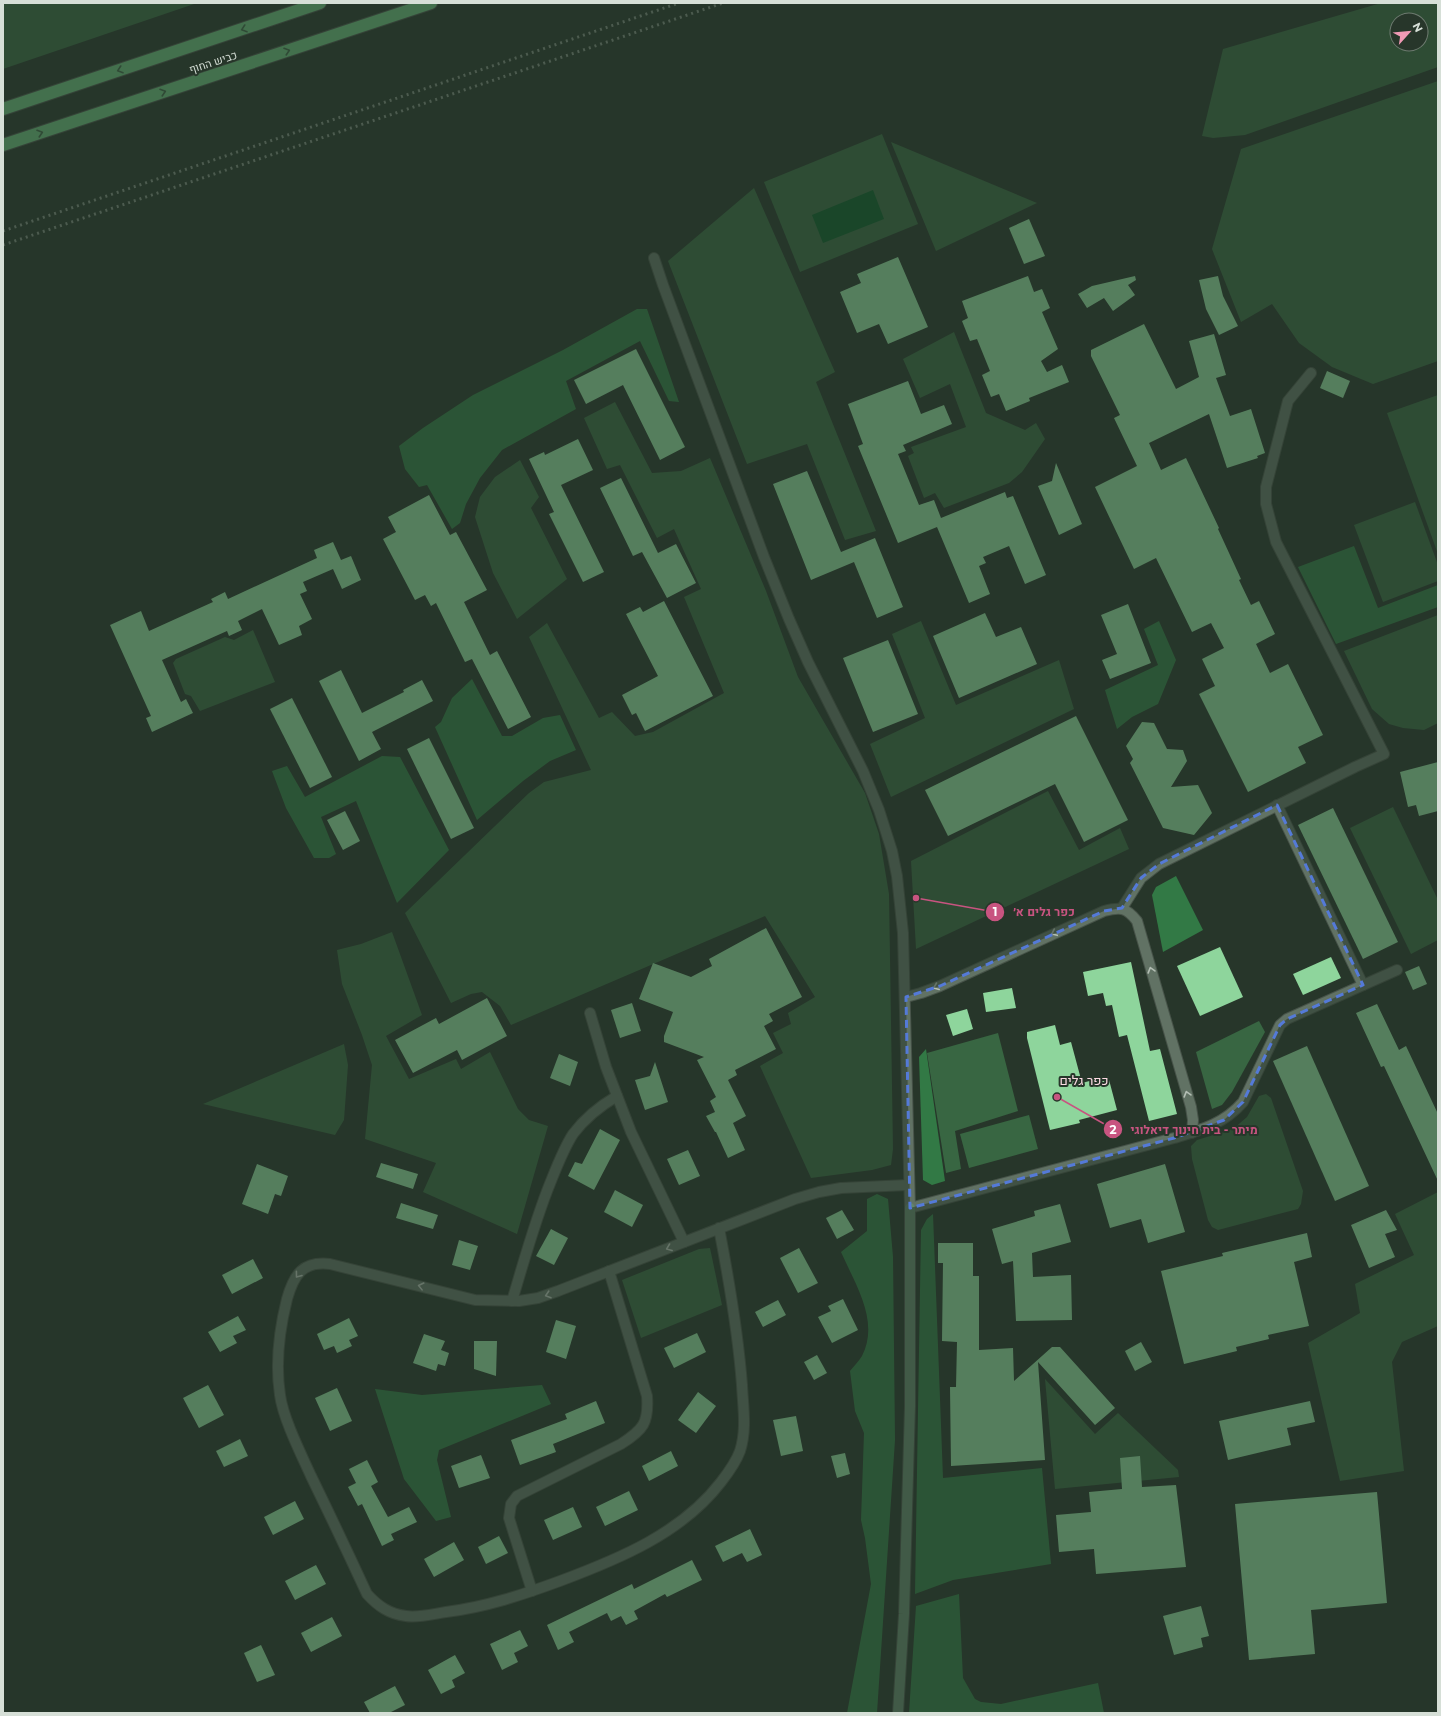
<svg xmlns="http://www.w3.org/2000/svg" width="1441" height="1716" font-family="Montserrat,Heebo,sans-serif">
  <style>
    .green { fill: #386642; fill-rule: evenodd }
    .forest { fill: #327945 }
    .water { fill: #0c5a28 }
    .building { fill: #8ed59c }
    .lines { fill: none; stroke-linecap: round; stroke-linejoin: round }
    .street-casing { stroke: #475349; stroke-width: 12 }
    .secondary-casing { stroke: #475349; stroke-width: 12 }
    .highway-casing { stroke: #475349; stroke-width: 14 }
    .street { stroke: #617264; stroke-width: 10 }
    .secondary { stroke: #62866a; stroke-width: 10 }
    .highway { stroke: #66b578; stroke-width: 12 }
    .rail { stroke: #7a877c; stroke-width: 3; stroke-dasharray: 2 4; stroke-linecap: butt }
    .oneway { stroke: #3d6245 }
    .oneway2 { stroke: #b3beb4 }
    .marked { fill: none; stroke: #547ad8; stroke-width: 3; stroke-dasharray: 8 5; stroke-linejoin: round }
    .labels { text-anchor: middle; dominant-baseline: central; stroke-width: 4; stroke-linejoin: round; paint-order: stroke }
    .street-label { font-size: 11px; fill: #d6dfd7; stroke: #27362a }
    .quarter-label { font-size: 13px; fill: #fcdae3; stroke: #27362a }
    .leader { fill: none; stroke: #c85480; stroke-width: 1.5 }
    .callout-dot { fill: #c85480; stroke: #27362a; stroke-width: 1.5 }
    .mark-label { font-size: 12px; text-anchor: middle; font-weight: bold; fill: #fff }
    .callout-label { font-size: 12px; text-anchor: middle; font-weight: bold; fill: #c85480; stroke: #27362a; stroke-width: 4; stroke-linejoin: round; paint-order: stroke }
  </style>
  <rect width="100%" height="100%" fill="#27362a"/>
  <g class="green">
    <polygon points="3,3 197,3 3,69"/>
    <path d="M 1381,3 L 1438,3 L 1438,67 L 1245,135 L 1213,138 L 1202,136 L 1223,49 ZM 1397,20 L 1421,20 L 1421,44 L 1397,44 Z"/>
    <polygon points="1438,81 1438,361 1373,384 1332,367 1299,343 1272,304 1241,322 1212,249 1241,149"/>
    <polygon points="882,134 918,224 800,272 764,182"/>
    <polygon points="891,142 1037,203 936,251"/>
    <polygon points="754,188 835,372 816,382 876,531 845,540 807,444 747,464 668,261"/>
    <polygon points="954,332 986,413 1025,430 1036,423 1045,439 1022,472 1009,483 944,508 935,493 924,498 908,456 914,453 911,447 966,427 950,384 920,398 903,359"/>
    <polygon points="1438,395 1438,554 1387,413"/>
    <polygon points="615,402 652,473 681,471 710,458 766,591 798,677 865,793 879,834 889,894 893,1149 891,1165 872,1170 811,1178 760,1066 783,1053 773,1033 791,1024 788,1013 815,997 765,916 511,1025 500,1006 482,992 471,994 451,1003 405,913 529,793 544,782 591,770 529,637 547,623 599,718 612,712 635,736 653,732 724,693 684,597 701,589 674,529 657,538 620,465 607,469 584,418"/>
    <polygon points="520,460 539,497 531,508 567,579 517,619 493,573 475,517 480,497 495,477"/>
    <polygon points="1415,502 1438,565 1438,581 1383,602 1354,525"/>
    <polygon points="1438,615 1438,723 1424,730 1403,728 1389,724 1372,709 1344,651"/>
    <polygon points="921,621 956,705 1059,660 1074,709 891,797 870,744 925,718 892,634"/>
    <polygon points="253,630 275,682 200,711 191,696 185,694 173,663 176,659 225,637 234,640"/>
    <polygon points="1048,791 1079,850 1120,828 1129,849 916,949 911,861"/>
    <polygon points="1393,807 1438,900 1438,940 1411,954 1350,828"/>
    <polygon points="392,932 422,1015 386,1036 409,1079 456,1059 461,1069 490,1052 518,1109 529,1120 548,1126 517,1234 423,1192 436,1163 365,1139 372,1065 362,1035 342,984 337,950 361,944"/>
    <polygon points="1259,1021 1265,1032 1232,1092 1222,1105 1212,1109 1196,1052"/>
    <polygon points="998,1033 1018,1111 955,1131 961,1169 946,1173 927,1053"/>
    <polygon points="344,1044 348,1065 344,1120 335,1135 203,1104"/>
    <polygon points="1266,1094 1271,1098 1303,1191 1301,1204 1298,1209 1218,1230 1212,1227 1208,1220 1192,1159 1191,1146 1197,1140 1233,1129 1247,1117 1259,1096"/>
    <polygon points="1029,1115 1038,1149 969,1168 960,1134"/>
    <polygon points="1438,1192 1438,1326 1402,1342 1392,1362 1404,1471 1340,1481 1308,1343 1360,1313 1355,1284 1414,1255 1395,1214"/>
    <polygon points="710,1248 722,1305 641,1338 622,1280 699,1249"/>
    <polygon points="1045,1379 1095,1434 1118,1413 1178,1470 1179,1477 1055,1489"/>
  </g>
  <g class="forest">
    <polygon points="637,309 647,309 679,402 669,401 640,341 566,381 576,409 502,450 480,478 466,504 460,523 452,529 427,485 419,487 405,469 399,446 423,428 473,395 563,350"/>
    <polygon points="1354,546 1378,608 1438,585 1438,607 1336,644 1298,567"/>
    <polygon points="1159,621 1176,660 1158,704 1132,717 1117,729 1105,690 1158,665 1144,629"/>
    <polygon points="472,679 502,736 512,736 543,718 560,715 576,750 550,761 523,781 477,820 435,727 441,722 452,698"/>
    <polygon points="382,756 400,757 449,850 397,903 356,801 321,817 336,854 329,858 314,858 286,808 272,771 287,766 305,797"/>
    <polygon points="1176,876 1203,930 1163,952 1152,895 1156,887"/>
    <polygon points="926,1049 945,1181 932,1185 923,1180 919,1057"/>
    <path d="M 877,1194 L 888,1199 L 893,1257 L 895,1440 L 877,1713 L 847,1713 L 871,1584 L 865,1538 L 861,1520 L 864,1433 L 855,1411 L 850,1371 C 854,1366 859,1361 862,1356 C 880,1321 855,1284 841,1252 L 867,1231 L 867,1199 Z"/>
    <polygon points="933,1214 943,1478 1042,1468 1051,1564 953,1580 915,1594 921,1230 927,1219"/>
    <polygon points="542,1385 551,1404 439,1450 437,1460 451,1517 436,1521 404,1479 375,1389 422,1395"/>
    <polygon points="959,1594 963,1678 975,1699 981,1702 1001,1704 1098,1683 1104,1713 909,1713 916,1606"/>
  </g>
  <polygon class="water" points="873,190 884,219 823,243 812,215"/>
  <g class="building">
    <polygon points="1029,219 1045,256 1024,264 1009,228"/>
    <polygon points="898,257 928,327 888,344 879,324 857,333 840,292 861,283 857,274"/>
    <polygon points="1028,276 1034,292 1042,289 1050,308 1042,312 1058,349 1041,361 1047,372 1062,365 1069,382 1029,398 1030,401 1006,411 999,394 991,397 982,375 990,371 977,339 970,341 962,321 968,318 962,301"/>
    <polygon points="1135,276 1136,280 1128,285 1135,295 1113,311 1104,298 1087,308 1078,294 1092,286"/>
    <polygon points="1218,276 1223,296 1238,326 1219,335 1206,309 1199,280"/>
    <polygon points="1144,324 1176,389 1199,377 1189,341 1214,334 1226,375 1216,378 1230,416 1251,409 1265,453 1257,456 1258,458 1227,468 1209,414 1149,443 1161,470 1186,458 1219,528 1218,529 1241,579 1239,580 1251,605 1259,601 1275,634 1256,644 1270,673 1288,664 1323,735 1298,747 1306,763 1248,792 1199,694 1215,686 1202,659 1224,648 1211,623 1192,632 1156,558 1134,569 1095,487 1137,466 1114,418 1120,415 1091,356 1091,350"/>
    <polygon points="636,349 685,447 660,460 623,385 586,404 574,380"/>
    <polygon points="1327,371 1350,381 1343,398 1320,388"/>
    <polygon points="908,381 921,414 944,405 952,424 903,445 906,451 898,454 919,505 934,500 941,518 1005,492 1007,498 1013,496 1046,575 1025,584 1009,546 983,557 986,563 979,566 990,594 969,603 937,527 898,543 858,446 863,444 848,404"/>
    <polygon points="578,439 593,470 561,485 604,572 583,582 549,514 554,512 529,459 544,452 545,455"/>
    <polygon points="1056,463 1082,524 1059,535 1038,486 1052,481"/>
    <polygon points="807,471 841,552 875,538 903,607 877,618 854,562 811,580 773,484"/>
    <polygon points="621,478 658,553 676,544 696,583 667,598 642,552 633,556 600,488"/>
    <polygon points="429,495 450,535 456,532 487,590 464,602 490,655 497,651 531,717 508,729 472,659 465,662 436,603 431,606 425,595 415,600 383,539 396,532 388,517"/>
    <polygon points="333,542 341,560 351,556 361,580 342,589 333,569 303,582 307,591 300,594 312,619 299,626 302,635 279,645 262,609 238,621 242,630 229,636 227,631 162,660 181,702 186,699 193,713 152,732 146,718 151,716 110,625 141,611 149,631 213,602 211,599 225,592 228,599 317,558 314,550"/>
    <polygon points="664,601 713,696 645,731 636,713 632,715 622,695 658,676 626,614 640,607 643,612"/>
    <polygon points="1128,604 1151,663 1110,679 1102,660 1117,654 1101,615"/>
    <polygon points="985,613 996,637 1021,627 1037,664 959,698 933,636"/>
    <polygon points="888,640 918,714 873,732 843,658"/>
    <polygon points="341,670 362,713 404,692 403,690 422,680 433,701 372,732 381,749 359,761 319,681"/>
    <polygon points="292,698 332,777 310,788 270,709"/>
    <polygon points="1076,716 1128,820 1084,842 1055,784 948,836 925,790"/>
    <polygon points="1142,722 1154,723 1167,749 1183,750 1187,761 1171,787 1198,785 1212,813 1194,835 1163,828 1130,763 1133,759 1126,746"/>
    <polygon points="429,738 474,828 451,839 407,749"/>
    <polygon points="1438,762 1438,811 1419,816 1416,805 1408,807 1400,772"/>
    <polygon points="1333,808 1398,942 1363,959 1298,825"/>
    <polygon points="345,811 360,841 343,850 327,820"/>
    <polygon points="766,928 802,997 769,1014 773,1021 764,1026 776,1049 735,1070 737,1075 728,1080 746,1116 733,1123 745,1150 728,1158 716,1132 715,1132 706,1116 715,1112 710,1101 716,1097 697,1060 704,1057 664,1042 664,1036 673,1012 639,999 653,963 691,977 712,966 709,959"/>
    <polygon points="1220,947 1243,997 1200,1016 1177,966"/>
    <polygon points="1331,957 1341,978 1303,995 1293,974"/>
    <polygon points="1131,962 1150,1051 1160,1049 1177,1114 1149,1121 1127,1035 1119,1037 1112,1005 1106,1006 1103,993 1088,996 1083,972"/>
    <polygon points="1419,966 1427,984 1413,990 1405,972"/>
    <polygon points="1012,988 1016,1008 986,1012 983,993"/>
    <polygon points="487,998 507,1036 462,1060 457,1050 413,1073 395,1040 436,1018 439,1024"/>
    <polygon points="632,1003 641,1031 620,1038 611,1010"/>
    <polygon points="1377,1004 1399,1050 1406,1046 1438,1114 1438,1181 1384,1066 1381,1067 1356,1013"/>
    <polygon points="967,1009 973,1029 953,1036 946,1015"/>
    <polygon points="1055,1025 1060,1045 1071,1042 1082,1083 1108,1076 1117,1110 1079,1120 1080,1123 1050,1130 1027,1038 1027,1032"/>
    <polygon points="1307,1046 1369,1186 1335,1201 1273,1061"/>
    <polygon points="559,1054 578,1062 570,1086 550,1078"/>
    <polygon points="655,1062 668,1102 645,1110 635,1080 650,1076"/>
    <polygon points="600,1129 620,1140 594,1190 568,1176 575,1162 582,1164"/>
    <polygon points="688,1150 700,1176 679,1185 667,1159"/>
    <polygon points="381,1163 418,1174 413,1189 376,1177"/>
    <polygon points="257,1164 288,1176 281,1196 275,1194 268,1214 242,1204"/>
    <polygon points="1165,1164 1185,1232 1148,1243 1141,1219 1110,1228 1097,1184"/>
    <polygon points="615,1190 643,1205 632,1227 604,1212"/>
    <polygon points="401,1203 438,1215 433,1229 396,1218"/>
    <polygon points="1060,1204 1071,1242 1032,1253 1033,1277 1071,1275 1072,1320 1016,1321 1013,1261 1002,1264 992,1229 1035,1216 1034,1211"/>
    <polygon points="842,1210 854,1230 837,1239 826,1218"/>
    <polygon points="1386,1210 1397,1230 1385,1234 1395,1257 1369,1268 1351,1225"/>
    <polygon points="551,1229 568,1238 554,1265 536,1256"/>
    <polygon points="1307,1233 1312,1257 1294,1262 1309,1326 1268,1335 1269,1339 1236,1347 1237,1351 1184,1364 1161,1271 1223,1256 1222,1253"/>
    <polygon points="459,1240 478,1246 470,1270 452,1265"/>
    <polygon points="938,1243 973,1243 973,1276 979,1276 979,1350 1013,1348 1014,1381 1052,1347 1060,1347 1115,1408 1095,1425 1038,1362 1045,1460 951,1466 950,1387 956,1387 957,1342 942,1341 943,1263 938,1263"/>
    <polygon points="799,1248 818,1283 798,1293 780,1258"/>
    <polygon points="253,1259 263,1278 232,1294 222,1275"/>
    <polygon points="843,1299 858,1330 832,1343 818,1317 831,1311 828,1306"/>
    <polygon points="778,1300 786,1315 763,1327 755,1312"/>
    <polygon points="238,1316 246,1330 233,1336 237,1343 220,1352 208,1332"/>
    <polygon points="349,1318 358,1336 349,1340 352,1346 337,1353 334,1346 324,1350 317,1334"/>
    <polygon points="556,1320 576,1326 566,1359 546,1352"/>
    <polygon points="697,1333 706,1352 674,1368 664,1348"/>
    <polygon points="424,1334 445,1341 441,1350 449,1353 445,1366 438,1364 436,1371 413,1363"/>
    <polygon points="474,1341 497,1341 496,1376 474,1369"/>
    <polygon points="1141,1342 1152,1362 1135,1371 1125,1351"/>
    <polygon points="817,1355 827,1373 814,1380 804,1362"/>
    <polygon points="208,1385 224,1415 199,1428 183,1398"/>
    <polygon points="337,1388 352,1421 330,1431 315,1398"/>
    <polygon points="698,1392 716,1406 696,1433 678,1420"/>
    <polygon points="596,1401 605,1423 553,1444 556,1452 520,1465 511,1440 567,1419 565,1414"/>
    <polygon points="1310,1401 1315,1422 1287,1428 1291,1445 1228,1460 1219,1421"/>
    <polygon points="796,1416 803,1451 781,1456 773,1420"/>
    <polygon points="240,1439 248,1456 224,1467 216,1451"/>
    <polygon points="671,1451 678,1466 649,1481 642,1466"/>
    <polygon points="845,1453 850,1474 837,1478 831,1456"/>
    <polygon points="481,1455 490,1478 459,1488 451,1466"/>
    <polygon points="1140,1456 1142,1487 1176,1485 1186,1567 1096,1574 1094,1549 1059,1552 1056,1515 1091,1512 1089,1492 1122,1489 1120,1458"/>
    <polygon points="367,1460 378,1482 371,1486 388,1517 409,1507 417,1522 391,1534 394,1540 382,1546 362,1504 358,1506 348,1487 356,1483 349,1469"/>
    <polygon points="629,1491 638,1510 605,1526 596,1507"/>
    <polygon points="1377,1492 1387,1603 1311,1610 1315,1654 1249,1660 1235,1504"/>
    <polygon points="295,1501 304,1519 273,1535 264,1517"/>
    <polygon points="573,1507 582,1527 553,1540 544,1520"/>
    <polygon points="750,1529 762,1555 747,1562 742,1553 723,1562 715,1546"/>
    <polygon points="499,1536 508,1553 486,1564 478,1547"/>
    <polygon points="454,1542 464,1560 434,1577 424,1559"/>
    <polygon points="692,1560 702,1580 667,1597 665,1594 634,1611 638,1619 626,1625 621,1616 611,1621 607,1613 569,1632 574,1642 558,1650 547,1625 632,1584 634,1589"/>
    <polygon points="316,1565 326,1584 295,1600 285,1581"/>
    <polygon points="1201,1606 1209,1636 1201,1638 1203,1647 1174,1655 1163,1616"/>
    <polygon points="332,1617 342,1636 311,1652 301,1633"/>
    <polygon points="520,1630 528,1646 514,1653 518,1662 502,1670 490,1644"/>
    <polygon points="261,1645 275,1675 257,1682 244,1653"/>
    <polygon points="455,1655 465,1673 452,1680 455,1687 441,1694 428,1670"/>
    <polygon points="395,1686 405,1705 389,1713 370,1713 364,1702"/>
  </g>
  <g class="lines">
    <g class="street-casing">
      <g id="street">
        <path d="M 654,258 L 663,285 L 764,557 L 789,619 L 808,662 L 863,771 L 879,810 L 892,851 L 897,876 L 903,933 L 910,1208 L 1174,1138 C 1201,1130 1224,1124 1243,1102 L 1280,1025 L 1287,1019 L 1397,970"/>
        <polyline points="1277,805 1363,985"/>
        <polyline points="1122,908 1141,878 1159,864 1355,767 1384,754 1276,542 1266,504 1266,487 1288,401 1311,373"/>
        <path d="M 906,997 L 921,993 L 940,986 L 1104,911 C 1120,907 1126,907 1137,921 L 1191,1107 L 1193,1120 L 1192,1133"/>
        <polyline points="590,1013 606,1067 631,1132 684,1242"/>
        <path d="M 719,1228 C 729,1280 738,1332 742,1385 C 743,1407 747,1429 740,1451 C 736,1462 728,1473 721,1482 C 682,1533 619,1559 560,1581 C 522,1595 486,1607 446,1612 C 433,1614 418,1618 406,1616 C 389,1614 378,1606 367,1594 C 349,1555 330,1515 311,1476 C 301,1454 283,1418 280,1395 C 275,1362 279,1331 287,1299 C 294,1274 303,1261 330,1264 L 475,1300 L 519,1301 L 538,1298 L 558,1291 L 795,1199 L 819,1192 L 841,1188 L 908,1185"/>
        <path d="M 512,1301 C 524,1261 535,1220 551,1181 C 557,1166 564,1148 573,1134 C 585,1118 600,1106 617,1096"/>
        <path d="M 532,1591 L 509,1518 L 511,1504 L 517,1496 L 621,1444 C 643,1430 649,1423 647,1396 L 609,1271"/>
      </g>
    </g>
    <g class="secondary-casing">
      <polyline id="secondary" points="898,1713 904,1614 910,1406 910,1208"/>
    </g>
    <g class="highway-casing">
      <g id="highway">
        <polyline points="3,109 320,3"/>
        <polyline points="3,145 431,3"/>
      </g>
    </g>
    <use href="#street" class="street"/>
    <use href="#secondary" class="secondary"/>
    <use href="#highway" class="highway"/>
    <g class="rail">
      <polyline points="3,231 679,3"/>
      <polyline points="3,245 723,3"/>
    </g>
  </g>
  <defs><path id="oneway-chevron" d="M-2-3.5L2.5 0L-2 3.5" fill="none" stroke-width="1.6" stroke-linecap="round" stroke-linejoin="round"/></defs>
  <g class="oneway">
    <use href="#oneway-chevron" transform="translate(244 29) rotate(161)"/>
    <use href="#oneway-chevron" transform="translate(287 51) rotate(-18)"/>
    <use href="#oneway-chevron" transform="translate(120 70) rotate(161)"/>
    <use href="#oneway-chevron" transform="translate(163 92) rotate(-18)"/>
    <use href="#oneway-chevron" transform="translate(40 133) rotate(-18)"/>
  </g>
  <g class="oneway2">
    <use href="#oneway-chevron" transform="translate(1054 933) rotate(155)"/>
    <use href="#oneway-chevron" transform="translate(1151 970) rotate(-106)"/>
    <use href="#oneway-chevron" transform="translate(936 987) rotate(158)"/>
    <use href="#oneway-chevron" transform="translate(1187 1094) rotate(-106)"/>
    <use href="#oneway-chevron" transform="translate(669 1248) rotate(159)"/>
    <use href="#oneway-chevron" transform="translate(298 1275) rotate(127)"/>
    <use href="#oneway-chevron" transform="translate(421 1286) rotate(-166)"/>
    <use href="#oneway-chevron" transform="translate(548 1295) rotate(162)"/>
  </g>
  <path d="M0 0H1441V1716H0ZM 1277,805 L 1363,985 L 1287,1019 L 1280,1025 L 1243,1102 L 1224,1120 L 1174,1138 L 910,1208 L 906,997 L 940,986 L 1104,911 L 1122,908 L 1141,878 L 1159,864 Z" fill="#27362a" fill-opacity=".55" fill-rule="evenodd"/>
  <path class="marked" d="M 1277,805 L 1363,985 L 1287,1019 L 1280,1025 L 1243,1102 L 1224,1120 L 1174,1138 L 910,1208 L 906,997 L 940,986 L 1104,911 L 1122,908 L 1141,878 L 1159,864 Z"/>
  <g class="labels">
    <g class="street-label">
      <text transform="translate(213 62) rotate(-18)">כביש החוף</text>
    </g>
    <g class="quarter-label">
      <text x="1084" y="1080">כפר גלים</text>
    </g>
  </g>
  <path class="leader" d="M916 898L995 912M1057 1097L1113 1129"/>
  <g class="callout-dot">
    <circle cx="916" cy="898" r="4"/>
    <circle cx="1057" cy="1097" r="4"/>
    <circle cx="995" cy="912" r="10"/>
    <circle cx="1113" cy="1129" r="10"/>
  </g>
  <g class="mark-label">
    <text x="995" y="916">1</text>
    <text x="1113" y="1134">2</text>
  </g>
  <g class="callout-label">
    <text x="1044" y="916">כפר גלים א׳</text>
    <text x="1194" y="1134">מיתר - בית חינוך דיאלוגי</text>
  </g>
  <rect width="1441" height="1716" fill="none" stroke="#d6dfd7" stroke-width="8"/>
  <g transform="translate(1409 32) rotate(63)"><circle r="19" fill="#27362a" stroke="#6d7a6f"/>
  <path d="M0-3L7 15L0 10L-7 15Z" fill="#f09ab5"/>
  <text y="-6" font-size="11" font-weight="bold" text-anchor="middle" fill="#d6dfd7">N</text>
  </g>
</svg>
